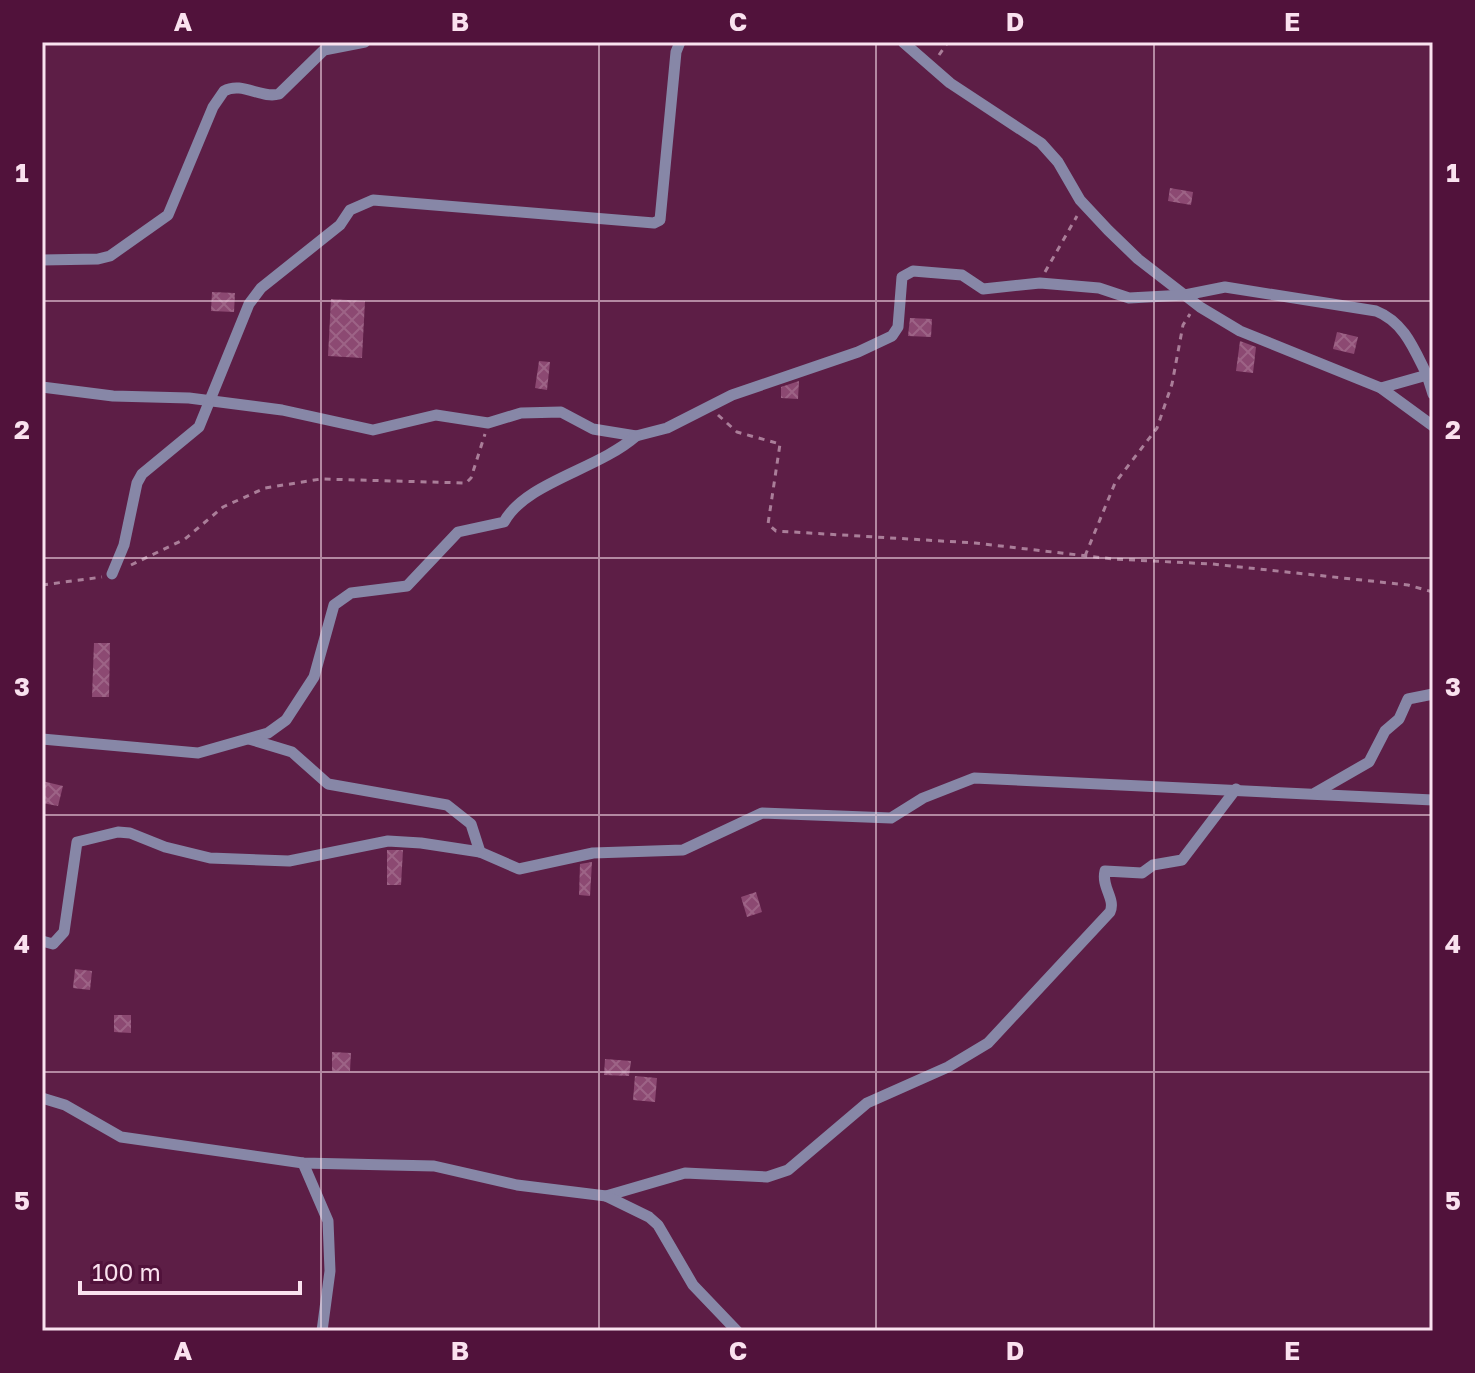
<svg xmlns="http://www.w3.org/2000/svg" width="1475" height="1373" font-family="'Golos Text',sans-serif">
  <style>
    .building { fill: url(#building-cross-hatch) }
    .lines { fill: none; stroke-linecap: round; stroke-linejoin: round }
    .path { stroke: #aa7e99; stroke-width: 3; stroke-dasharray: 6 6; stroke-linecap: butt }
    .minor { stroke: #8787a7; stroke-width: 11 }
    .grid { fill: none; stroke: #fae2ef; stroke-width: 2; stroke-opacity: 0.55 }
    .neatline { fill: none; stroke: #fae2ef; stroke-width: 3 }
    .grid-label { font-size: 26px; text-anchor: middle; font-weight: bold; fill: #fae2ef }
  </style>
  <defs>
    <pattern id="building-cross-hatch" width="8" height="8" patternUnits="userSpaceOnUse" patternTransform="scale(2)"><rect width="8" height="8" fill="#8c4972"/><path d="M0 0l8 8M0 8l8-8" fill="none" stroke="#9d6386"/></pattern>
  </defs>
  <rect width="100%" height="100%" fill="#5d1e46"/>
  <g class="building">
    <polygon points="1170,188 1193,192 1191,205 1168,201"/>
    <polygon points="212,292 235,293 234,312 211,311"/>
    <polygon points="331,299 365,301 362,358 328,356"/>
    <polygon points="910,318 932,319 931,337 908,336"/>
    <polygon points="1337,332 1358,337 1354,354 1333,349"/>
    <polygon points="1240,341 1256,347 1253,373 1236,371"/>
    <polygon points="539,361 550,362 547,390 535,388"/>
    <polygon points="799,381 798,399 781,398 781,387"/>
    <polygon points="94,643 110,643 109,697 92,697"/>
    <polygon points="42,781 63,786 58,806 42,803"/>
    <polygon points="387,850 403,850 401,885 387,885"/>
    <polygon points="592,862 590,896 579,895 580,864"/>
    <polygon points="756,892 762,912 747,917 741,897"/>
    <polygon points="75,969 92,971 90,990 73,988"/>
    <polygon points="114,1015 131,1015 131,1033 114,1032"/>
    <polygon points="332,1052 351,1053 350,1071 332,1071"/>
    <polygon points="605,1059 631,1061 629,1076 604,1075"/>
    <polygon points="635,1076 657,1078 655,1102 633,1100"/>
  </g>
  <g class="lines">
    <g class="path">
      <polyline points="939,55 948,42"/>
      <polyline points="1045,272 1077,216"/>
      <polyline points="718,415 737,432 780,444 768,524 776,531 975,543 1113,559 1212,564 1408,585 1433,592"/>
      <polyline points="1085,556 1115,483 1157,428 1172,384 1183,325 1190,314"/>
      <polyline points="131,565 185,539 223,507 265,488 321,479 466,483 471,478 485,434"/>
      <polyline points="42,585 102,577"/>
    </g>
    <g class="minor">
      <polyline points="903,42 950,83 1041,143 1058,162 1080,200 1108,230 1138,259 1200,307 1240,331 1381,388 1433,426"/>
      <path d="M 42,260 L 98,259 L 110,256 L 168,215 L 213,107 L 224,91 C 242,81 261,99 279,94 L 324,50 L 365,42"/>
      <polyline points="1432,374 1427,375 1433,394"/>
      <path d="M 42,387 L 113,396 L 189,398 L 282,410 L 373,430 L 436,415 L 488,423 L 521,413 L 561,412 L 593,429 L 636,436 L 667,428 L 732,395 L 858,352 L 892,336 L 898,327 L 902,277 L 913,271 L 962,275 L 983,289 L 1040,283 L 1099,288 L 1129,298 L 1185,295 L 1225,287 L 1376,311 C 1404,322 1414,349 1427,375 L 1381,388"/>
      <polyline points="112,574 124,545 137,483 142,474 199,427 249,304 261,288 340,225 350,210 373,200 654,223 660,220 676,52 680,42"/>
      <path d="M 42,739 L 198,753 L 268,733 L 286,720 L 314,677 L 334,605 L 351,593 L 407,586 L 458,532 L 504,522 C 526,482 597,470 636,436"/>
      <polyline points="249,739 292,752 328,784 447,805 471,824 480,852"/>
      <polyline points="1315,793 1369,762 1385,731 1399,719 1408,699 1433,694"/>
      <polyline points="42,941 53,944 64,932 77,842 118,832 130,833 165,847 210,858 289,861 388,841 421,843 480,852 519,869 593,853 683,850 762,813 891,818 923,798 974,778 1433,800"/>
      <path d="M 42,1098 L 65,1105 L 121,1137 L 303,1163 L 434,1166 L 517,1185 L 606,1196 L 685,1173 L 767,1177 L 788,1170 L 867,1103 L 948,1067 L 988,1043 L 1110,912 C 1116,899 1101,887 1105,871 L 1142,873 L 1153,865 L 1182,860 L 1236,789"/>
      <polyline points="303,1163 328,1221 330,1271 322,1331"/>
      <polyline points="606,1196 649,1217 658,1225 693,1285 737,1331"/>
    </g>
  </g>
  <path class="grid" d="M 321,42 L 321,1331M 599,42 L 599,1331M 876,42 L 876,1331M 1154,42 L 1154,1331M 42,301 L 1433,301M 42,558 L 1433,558M 42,815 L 1433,815M 42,1072 L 1433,1072"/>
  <rect width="1475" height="1373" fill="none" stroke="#51123b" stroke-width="88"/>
  <path d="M80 1281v12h220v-12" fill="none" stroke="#fae2ef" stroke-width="4"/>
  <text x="92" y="1281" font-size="24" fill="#fae2ef" stroke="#51123b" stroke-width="6" paint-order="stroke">100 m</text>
  <rect x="44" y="44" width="1387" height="1285" class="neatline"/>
  <g class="grid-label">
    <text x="183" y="31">A</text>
    <text x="460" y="31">B</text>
    <text x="738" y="31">C</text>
    <text x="1015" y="31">D</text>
    <text x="1292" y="31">E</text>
    <text x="22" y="182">1</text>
    <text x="1453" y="182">1</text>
    <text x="22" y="439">2</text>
    <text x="1453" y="439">2</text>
    <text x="22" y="696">3</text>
    <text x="1453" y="696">3</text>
    <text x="22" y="953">4</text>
    <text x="1453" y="953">4</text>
    <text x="22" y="1210">5</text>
    <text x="1453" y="1210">5</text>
    <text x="183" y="1360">A</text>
    <text x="460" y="1360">B</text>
    <text x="738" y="1360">C</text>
    <text x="1015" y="1360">D</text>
    <text x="1292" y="1360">E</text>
  </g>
</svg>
